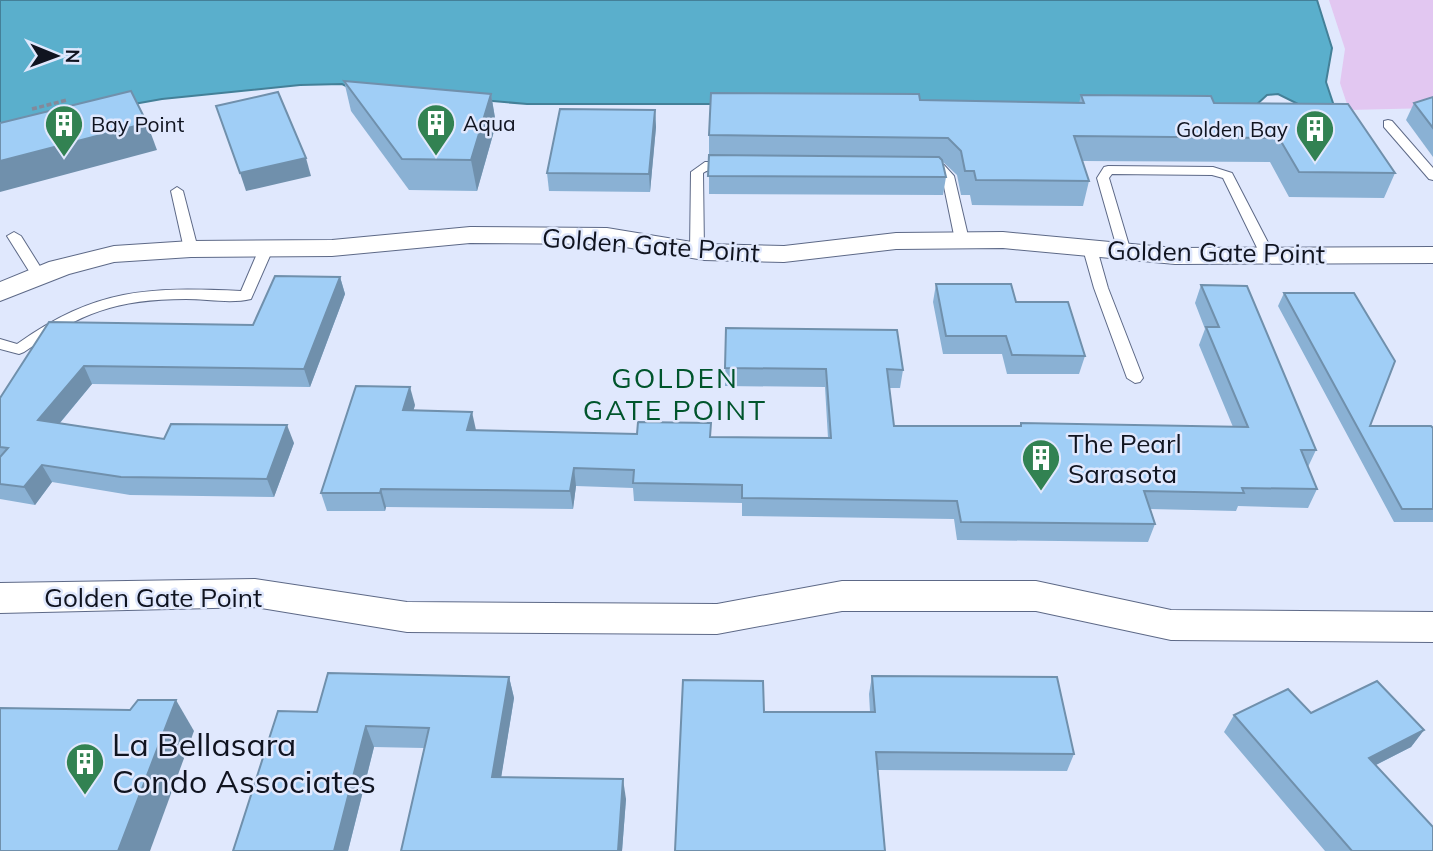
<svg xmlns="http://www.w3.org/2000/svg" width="1433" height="851" font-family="Mulish,sans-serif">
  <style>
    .green { fill: #e2c7f1 }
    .water { fill: #5aafcc; stroke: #448098; stroke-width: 2 }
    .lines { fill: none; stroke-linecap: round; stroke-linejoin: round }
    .lane-casing { stroke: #5d6987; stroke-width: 2 }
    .street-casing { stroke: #5d6987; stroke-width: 2 }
    .path { stroke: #83899a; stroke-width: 3.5; stroke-dasharray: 5 2.5; stroke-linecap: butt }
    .lane { fill: #fff; fill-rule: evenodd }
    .street { fill: #fff; fill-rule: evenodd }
    .wall { fill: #8ab1d4 }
    .shaded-wall { fill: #7090ac }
    .building { fill: #a0cef6; stroke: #7090ac; stroke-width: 2 }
    .labels { text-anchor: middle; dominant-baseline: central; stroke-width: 5; stroke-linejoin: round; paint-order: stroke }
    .far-poi-label { font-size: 21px; fill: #101420; stroke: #e0e8fd; text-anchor: start }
    .street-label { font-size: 26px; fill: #101420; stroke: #e0e8fd }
    .poi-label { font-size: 26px; fill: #101420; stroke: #e0e8fd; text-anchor: start }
    .neighbourhood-label { font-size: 28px; letter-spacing: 2px; fill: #00552c; stroke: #e0e8fd }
    .near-poi-label { font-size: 32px; fill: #101420; stroke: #e0e8fd; text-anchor: start }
  </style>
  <rect width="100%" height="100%" fill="#e0e8fd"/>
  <polygon class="green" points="1329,0 1433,0 1433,108 1349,110 1340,83 1345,49"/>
  <polygon class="water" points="0,0 1317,0 1332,48 1326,82 1335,109 1306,108 1278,94 1267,95 1254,107 1202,104 527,104 352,89 342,84 300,85 162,99 72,115 0,134"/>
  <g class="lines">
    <g class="lane-casing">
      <g id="lane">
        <polygon points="1388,120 1392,121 1433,168 1433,180 1429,179 1384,127 1384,121"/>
        <path d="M 705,162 L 727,162 L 733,166 C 725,174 712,166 703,173 L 704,251 L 697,255 L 690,251 L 691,172 Z"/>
        <polygon points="928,164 944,165 954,176 969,240 967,243 957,243 955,240 942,177 937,172 924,171 924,165"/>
        <polygon points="1108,166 1213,167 1232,173 1275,256 1268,260 1261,256 1223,178 1212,175 1112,174 1109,178 1131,252 1129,255 1119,255 1097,178 1104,167"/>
        <polygon points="177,187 183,191 198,249 196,252 186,252 184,249 171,191"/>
        <polygon points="14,232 21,236 46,276 44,279 39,280 34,279 7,236"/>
        <path d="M 266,245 L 273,249 L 251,299 C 231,304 206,299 186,299 C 116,299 81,313 24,352 L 19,354 L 0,349 L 0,339 L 17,344 C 97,288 146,287 241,291 L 259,249 Z"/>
        <polygon points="1090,245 1097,249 1108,288 1143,378 1140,382 1135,383 1127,378 1094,288 1083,249"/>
      </g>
    </g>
    <g class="street-casing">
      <g id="street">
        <polygon points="470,227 607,228 704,244 784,246 896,233 1003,232 1175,248 1433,247 1433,263 1175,264 1003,248 896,249 784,262 704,260 607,244 470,243 332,256 191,257 114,262 69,274 0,301 0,282 49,262 114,246 191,241 332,240"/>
        <polygon points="255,579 407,602 717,604 842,581 1036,581 1171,610 1433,612 1433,642 1171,640 1036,611 842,611 717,634 407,632 255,607 0,613 0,583"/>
      </g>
    </g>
    <polyline class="path" points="32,109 67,100"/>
    <use href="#lane" class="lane"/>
    <use href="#street" class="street"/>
  </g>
  <g class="wall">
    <polygon points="344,81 491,94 496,124 477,191 409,190 351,111"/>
    <polygon points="1081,95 1214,103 1395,173 1384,198 1289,197 1270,162 1082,161 1089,181 1083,206 972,205 970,195 961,195 957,175 943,162 946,177 943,195 709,194 709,135 920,100 1079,103"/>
    <polygon points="1433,97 1433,157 1406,120 1414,103"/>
    <polygon points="655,110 656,127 650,192 549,191 547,173"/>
    <polygon points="340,277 345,294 310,387 92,384 60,423 164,439 294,443 274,497 130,495 52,482 35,505 0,499 0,398 49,322 253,325"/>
    <polygon points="936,284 1016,302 1085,356 1079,374 1007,374 1002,354 943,354 933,302"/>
    <polygon points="1201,285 1316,450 1308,467 1317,489 1308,508 1238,506 1236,511 1150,509 1155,524 1148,542 957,540 954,519 742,516 742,503 634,501 633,488 576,486 573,509 386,507 385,511 327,511 321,493 415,405 413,411 476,430 711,437 828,438 825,387 725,386 726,328 903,370 900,388 889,388 894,426 1020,426 1021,423 1233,427 1199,345 1205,329 1195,303"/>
    <polygon points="1284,293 1370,426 1433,428 1433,522 1394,522 1278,306"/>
    <polygon points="872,676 1074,754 1067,771 877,770 764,712 870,712 869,694"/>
    <polygon points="509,677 514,698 501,777 626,799 622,851 401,851 424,748 374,747 348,851 233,851 317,712"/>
    <polygon points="1311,713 1424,730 1411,747 1376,765 1433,851 1325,851 1224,732 1234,715"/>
  </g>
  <g class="shaded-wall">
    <polygon points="491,94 496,124 477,191 471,160"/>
    <polygon points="655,110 656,127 650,192 649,174"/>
    <polygon points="147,123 157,150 0,192 0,161"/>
    <polygon points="306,158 311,176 246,191 240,173"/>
    <polygon points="340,277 345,294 310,387 304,369"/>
    <polygon points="84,366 92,384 48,437 38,420"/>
    <polygon points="410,387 415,405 408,429 403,410"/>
    <polygon points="472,412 476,430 467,430"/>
    <polygon points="287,425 294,443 274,497 267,479"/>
    <polygon points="42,465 52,482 35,505 24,487"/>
    <polygon points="574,468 576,486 573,509 570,491"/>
    <polygon points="381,489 386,507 385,511 380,493"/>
    <polygon points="509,677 514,698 498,797 492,777"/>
    <polygon points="176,700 194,731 150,851 118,851"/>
    <polygon points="366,726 374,747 348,851 334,851"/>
    <polygon points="1424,730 1411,747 1356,775 1369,758"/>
    <polygon points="623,779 626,799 622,851 618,851"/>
  </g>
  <g class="building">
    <polygon points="344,81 491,94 471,160 402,159"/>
    <polygon points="131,91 147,123 0,161 0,123"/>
    <polygon points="278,92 306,158 240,173 216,106"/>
    <polygon points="711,93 919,94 920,100 1084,103 1081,95 1211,96 1214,103 1348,104 1395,173 1299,172 1279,138 1074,136 1089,181 976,180 974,171 965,171 961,151 948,138 709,135"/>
    <polygon points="1433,97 1433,128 1414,103"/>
    <polygon points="560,109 655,110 649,174 547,173"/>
    <polygon points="709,155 939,157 942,160 946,177 708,176"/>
    <polygon points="275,276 340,277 304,369 84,366 38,420 164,439 171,424 287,425 267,479 121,477 42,465 24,487 0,484 0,457 8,448 0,447 0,398 49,322 253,325"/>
    <polygon points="936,284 1011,284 1016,302 1068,302 1085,356 1012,355 1006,336 946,336"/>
    <polygon points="1201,285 1247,286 1316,450 1301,450 1317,489 1242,488 1244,493 1144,491 1155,524 961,522 957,501 742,498 742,485 633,483 634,470 574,468 570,491 381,489 380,493 321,493 356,386 410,387 403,410 472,412 467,430 637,434 638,422 711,423 710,437 831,438 826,369 725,368 726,328 897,330 903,370 887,369 894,426 1021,426 1021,423 1248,427 1206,327 1219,327"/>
    <polygon points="1284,293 1354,293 1395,361 1370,426 1431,426 1433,428 1433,509 1402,509"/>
    <polygon points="328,673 509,677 492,777 623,779 618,851 401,851 429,728 366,726 334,851 233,851 278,711 317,712"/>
    <polygon points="872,676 1057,677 1074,754 876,752 885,851 675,851 683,680 763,681 764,712 875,712"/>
    <polygon points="1377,681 1424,730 1369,758 1433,827 1433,851 1352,851 1234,715 1288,689 1311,713"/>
    <polygon points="138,700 176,700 118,851 0,851 0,708 130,710"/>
  </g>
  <defs>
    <g id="building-pin" transform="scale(2.0125)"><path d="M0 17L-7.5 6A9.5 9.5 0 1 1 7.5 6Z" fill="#328252" stroke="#e0e8fd"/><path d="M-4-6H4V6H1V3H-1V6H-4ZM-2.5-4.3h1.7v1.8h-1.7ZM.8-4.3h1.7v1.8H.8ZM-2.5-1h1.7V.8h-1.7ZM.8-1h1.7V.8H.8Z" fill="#fff"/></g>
  </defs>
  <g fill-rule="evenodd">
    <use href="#building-pin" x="436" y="123"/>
    <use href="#building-pin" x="64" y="124"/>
    <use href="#building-pin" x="1315" y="129"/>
    <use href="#building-pin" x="1041" y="458"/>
    <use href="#building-pin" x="85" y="762"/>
  </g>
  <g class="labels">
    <g class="far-poi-label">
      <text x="463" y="123">Aqua</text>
      <text x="91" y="124">Bay Point</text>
      <text x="1288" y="129" text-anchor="end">Golden Bay</text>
    </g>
    <g class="street-label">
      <text transform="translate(651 245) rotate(4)">Golden Gate Point</text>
      <text transform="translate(1216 252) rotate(1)">Golden Gate Point</text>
      <text x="153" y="597">Golden Gate Point</text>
    </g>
    <g class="poi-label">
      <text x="1068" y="443">The Pearl<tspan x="1068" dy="30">Sarasota</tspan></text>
    </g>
    <g class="neighbourhood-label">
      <text x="675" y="377">GOLDEN<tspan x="675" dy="32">GATE POINT</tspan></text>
    </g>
    <g class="near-poi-label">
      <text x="112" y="744">La Bellasara<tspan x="112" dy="37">Condo Associates</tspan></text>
    </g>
  </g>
  <g transform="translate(56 56) rotate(91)" stroke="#e0e8fd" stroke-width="5" paint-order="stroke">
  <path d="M0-5L12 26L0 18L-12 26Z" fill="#101420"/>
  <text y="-10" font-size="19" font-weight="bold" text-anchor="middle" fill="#101420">N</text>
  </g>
</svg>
